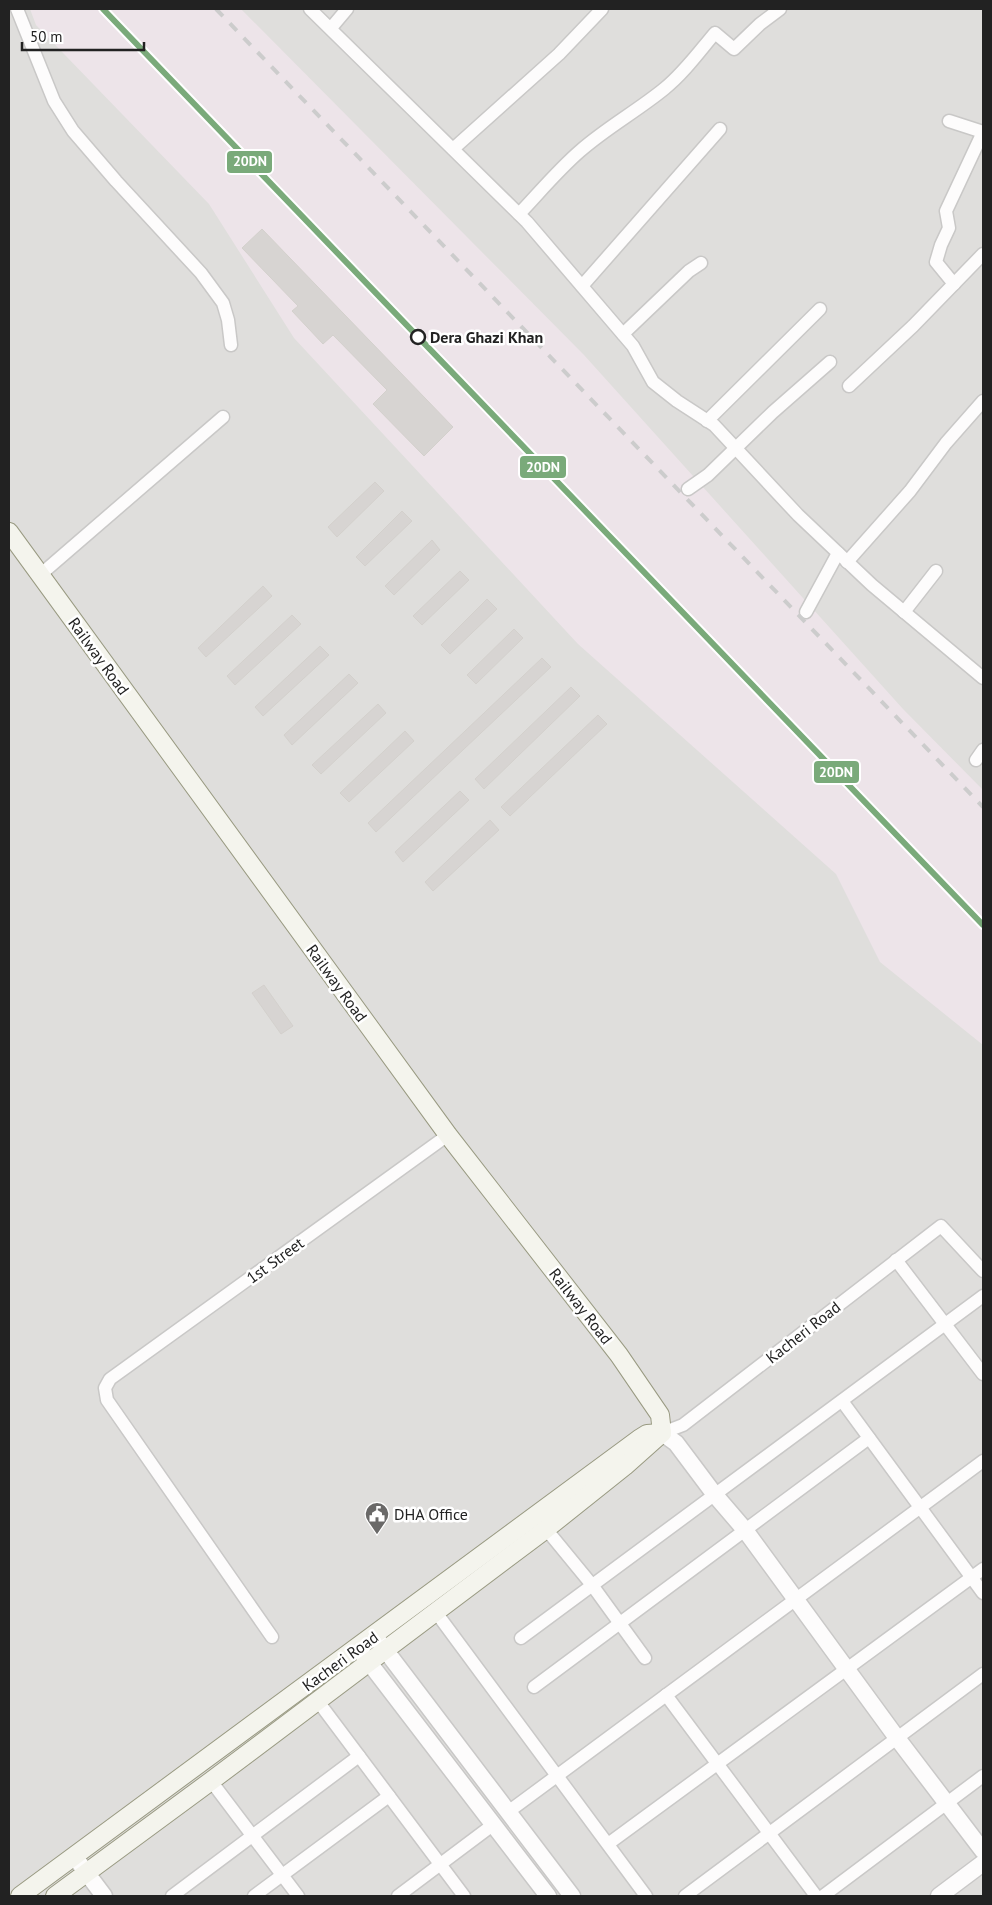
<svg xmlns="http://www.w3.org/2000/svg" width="992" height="1905" font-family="'PT Sans',sans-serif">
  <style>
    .residential { fill: #dfdedc }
    .industrial { fill: #ede4e9 }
    .building { fill: #d7d4d2; stroke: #d3d0cc }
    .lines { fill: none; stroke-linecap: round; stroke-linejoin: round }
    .minor-casing { stroke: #c9c8c7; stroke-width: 15 }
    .tertiary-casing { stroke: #c9c8c7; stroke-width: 19 }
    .secondary-casing { stroke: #999a82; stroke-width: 20 }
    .minor { stroke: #fdfcfc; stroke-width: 12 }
    .tertiary { stroke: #fdfcfc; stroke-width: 16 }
    .secondary { stroke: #f4f4ed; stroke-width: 18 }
    .rail { stroke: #ccc; stroke-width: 4; stroke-dasharray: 10 10; stroke-linecap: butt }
    .rail-1-casing { stroke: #fff; stroke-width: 10 }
    .rail-1 { stroke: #7aaa7a; stroke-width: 6 }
    .stop-dot { fill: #fff; stroke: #222; stroke-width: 2.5 }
    .labels { text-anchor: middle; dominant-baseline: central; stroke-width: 5; stroke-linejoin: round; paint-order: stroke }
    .stop-label { font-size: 16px; font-weight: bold; fill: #222; stroke: #fff; text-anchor: start }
    .street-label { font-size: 16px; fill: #222; stroke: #fff }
    .poi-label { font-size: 16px; fill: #222; stroke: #fff; text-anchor: start }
    .line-badge { stroke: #fff; stroke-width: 2 }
    .badge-label { font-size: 14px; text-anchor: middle; font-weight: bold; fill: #fff }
  </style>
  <rect width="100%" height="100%" fill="#f0eeeb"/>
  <rect class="residential" x="9" y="9" width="974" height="1887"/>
  <polygon class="industrial" points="30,9 241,9 584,355 903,709 983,790 983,1045 880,962 836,874 578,644 294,338 209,204 36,25"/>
  <g class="building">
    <polygon points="262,229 453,427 424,456 373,404 387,390 333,335 323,344 292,311 298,306 242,248"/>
    <polygon points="375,482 384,491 337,537 328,527"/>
    <polygon points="402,511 412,521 365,566 356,557"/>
    <polygon points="432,540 440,550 394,595 385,586"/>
    <polygon points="460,571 469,580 422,625 413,616"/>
    <polygon points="263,586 272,596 206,657 198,648"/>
    <polygon points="487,599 497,609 450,654 441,645"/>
    <polygon points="292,615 301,624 235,685 227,676"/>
    <polygon points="514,629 523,638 476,684 467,675"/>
    <polygon points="320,646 329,655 263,716 255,707"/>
    <polygon points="542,658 551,667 376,832 368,823"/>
    <polygon points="349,674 358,683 292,745 284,735"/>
    <polygon points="571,687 580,696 484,789 475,779"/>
    <polygon points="378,704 386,713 321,774 312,765"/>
    <polygon points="598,715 607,724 510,816 501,807"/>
    <polygon points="405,731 414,741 349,802 340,793"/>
    <polygon points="460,791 469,800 403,862 395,852"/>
    <polygon points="490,820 499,830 433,891 425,882"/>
    <polygon points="264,985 293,1026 281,1034 252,993"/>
  </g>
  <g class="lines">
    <g class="minor-casing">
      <g id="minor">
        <polyline points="17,9 54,101 73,131 116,181 201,273 223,303 228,320 231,345"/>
        <polyline points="310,9 527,222 633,346 653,382 677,401 714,425 798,515 872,585 983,678"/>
        <polyline points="331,28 347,9"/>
        <polyline points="949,121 983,132"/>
        <polyline points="453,149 559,54 602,9"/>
        <path d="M 519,214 C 539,193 558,170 580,151 C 606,128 637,111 664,89 C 683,74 699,52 715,33 L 734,49 L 760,24 L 780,9"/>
        <polyline points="954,284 936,262 941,245 949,228 946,211 983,132"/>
        <polyline points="582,286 720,129"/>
        <polyline points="623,334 689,271 701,263"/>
        <polyline points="849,386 913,326 983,254"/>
        <polyline points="707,421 820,309"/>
        <polyline points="688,489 708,475 773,412 830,362"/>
        <polyline points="847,562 910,491 946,443 983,401"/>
        <polyline points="40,575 223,417"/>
        <polyline points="806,612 838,553"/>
        <polyline points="904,612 936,571"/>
        <polyline points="976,760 983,750"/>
        <polyline points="896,1260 983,1374"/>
        <polyline points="842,1401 983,1593"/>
        <polyline points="662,1433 683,1425 941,1226 983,1271"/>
        <polyline points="546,1529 592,1585 645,1658"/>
        <polyline points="435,1611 646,1896"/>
        <polyline points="272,1637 107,1400 105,1388 110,1379 448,1135"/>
        <polyline points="521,1638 983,1296"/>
        <polyline points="534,1687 869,1438"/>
        <polyline points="666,1695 816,1896"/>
        <polyline points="317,1700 464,1896"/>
        <polyline points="211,1781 298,1896"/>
        <polyline points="508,1812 983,1461"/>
        <polyline points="608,1844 983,1569"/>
        <polyline points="172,1896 359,1756"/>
        <polyline points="254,1896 389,1796"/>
        <polyline points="398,1896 494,1824"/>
        <polyline points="685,1896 983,1674"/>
        <polyline points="823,1896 983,1776"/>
      </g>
    </g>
    <g class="tertiary-casing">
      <g id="tertiary">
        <polyline points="662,1433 676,1443 715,1495 745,1530 897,1738 983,1851"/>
        <polyline points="377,1639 572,1896"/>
        <polyline points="361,1652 548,1896"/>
        <polyline points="74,1856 104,1896"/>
        <polyline points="939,1896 983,1863"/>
      </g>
    </g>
    <g class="secondary-casing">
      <g id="secondary">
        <polyline points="9,532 448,1135 619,1355 660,1415 662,1433"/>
        <polyline points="20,1896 639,1439 647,1434 662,1433"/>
        <polyline points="55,1896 211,1781 546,1529 625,1466 662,1433"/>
      </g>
    </g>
    <use href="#minor" class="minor"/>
    <use href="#tertiary" class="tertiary"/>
    <use href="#secondary" class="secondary"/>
    <polyline class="rail" points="216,9 983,807"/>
    <g class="rail-1-casing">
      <polyline id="rail-1" points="103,9 983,925"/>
    </g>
    <use href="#rail-1" class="rail-1"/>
  </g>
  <defs>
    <g id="civic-pin" transform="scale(1.25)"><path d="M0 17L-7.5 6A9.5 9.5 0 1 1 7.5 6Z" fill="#6a6968" stroke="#fff"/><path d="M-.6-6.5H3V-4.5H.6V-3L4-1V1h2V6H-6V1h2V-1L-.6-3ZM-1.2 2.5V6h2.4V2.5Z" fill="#fff"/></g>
  </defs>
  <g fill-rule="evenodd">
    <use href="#civic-pin" x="377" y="1514"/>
  </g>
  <circle class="stop-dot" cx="418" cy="337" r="7"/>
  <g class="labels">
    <g class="stop-label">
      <text x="430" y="337">Dera Ghazi Khan</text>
    </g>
    <g class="street-label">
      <text transform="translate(99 656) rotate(54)">Railway Road</text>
      <text transform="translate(337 983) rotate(54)">Railway Road</text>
      <text transform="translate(275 1260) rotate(-36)">1st Street</text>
      <text transform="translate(581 1306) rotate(52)">Railway Road</text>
      <text transform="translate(803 1332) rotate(-38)">Kacheri Road</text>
      <text transform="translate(340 1661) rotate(-36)">Kacheri Road</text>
    </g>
    <g class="poi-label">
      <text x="394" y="1514">DHA Office</text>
    </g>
  </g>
  <g class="line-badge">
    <rect x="226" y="150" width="47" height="24" rx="5" fill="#7aaa7a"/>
    <rect x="519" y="455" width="48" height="24" rx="5" fill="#7aaa7a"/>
    <rect x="813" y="760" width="47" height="24" rx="5" fill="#7aaa7a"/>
  </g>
  <g class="badge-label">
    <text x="250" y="166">20DN</text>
    <text x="543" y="472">20DN</text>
    <text x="836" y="777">20DN</text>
  </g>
  <rect width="992" height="1905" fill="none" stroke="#222222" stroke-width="20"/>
  <path d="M22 42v8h122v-8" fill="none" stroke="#222222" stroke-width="2.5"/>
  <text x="30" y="42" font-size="15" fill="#222222" stroke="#ffffff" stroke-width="4" paint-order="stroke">50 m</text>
</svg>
